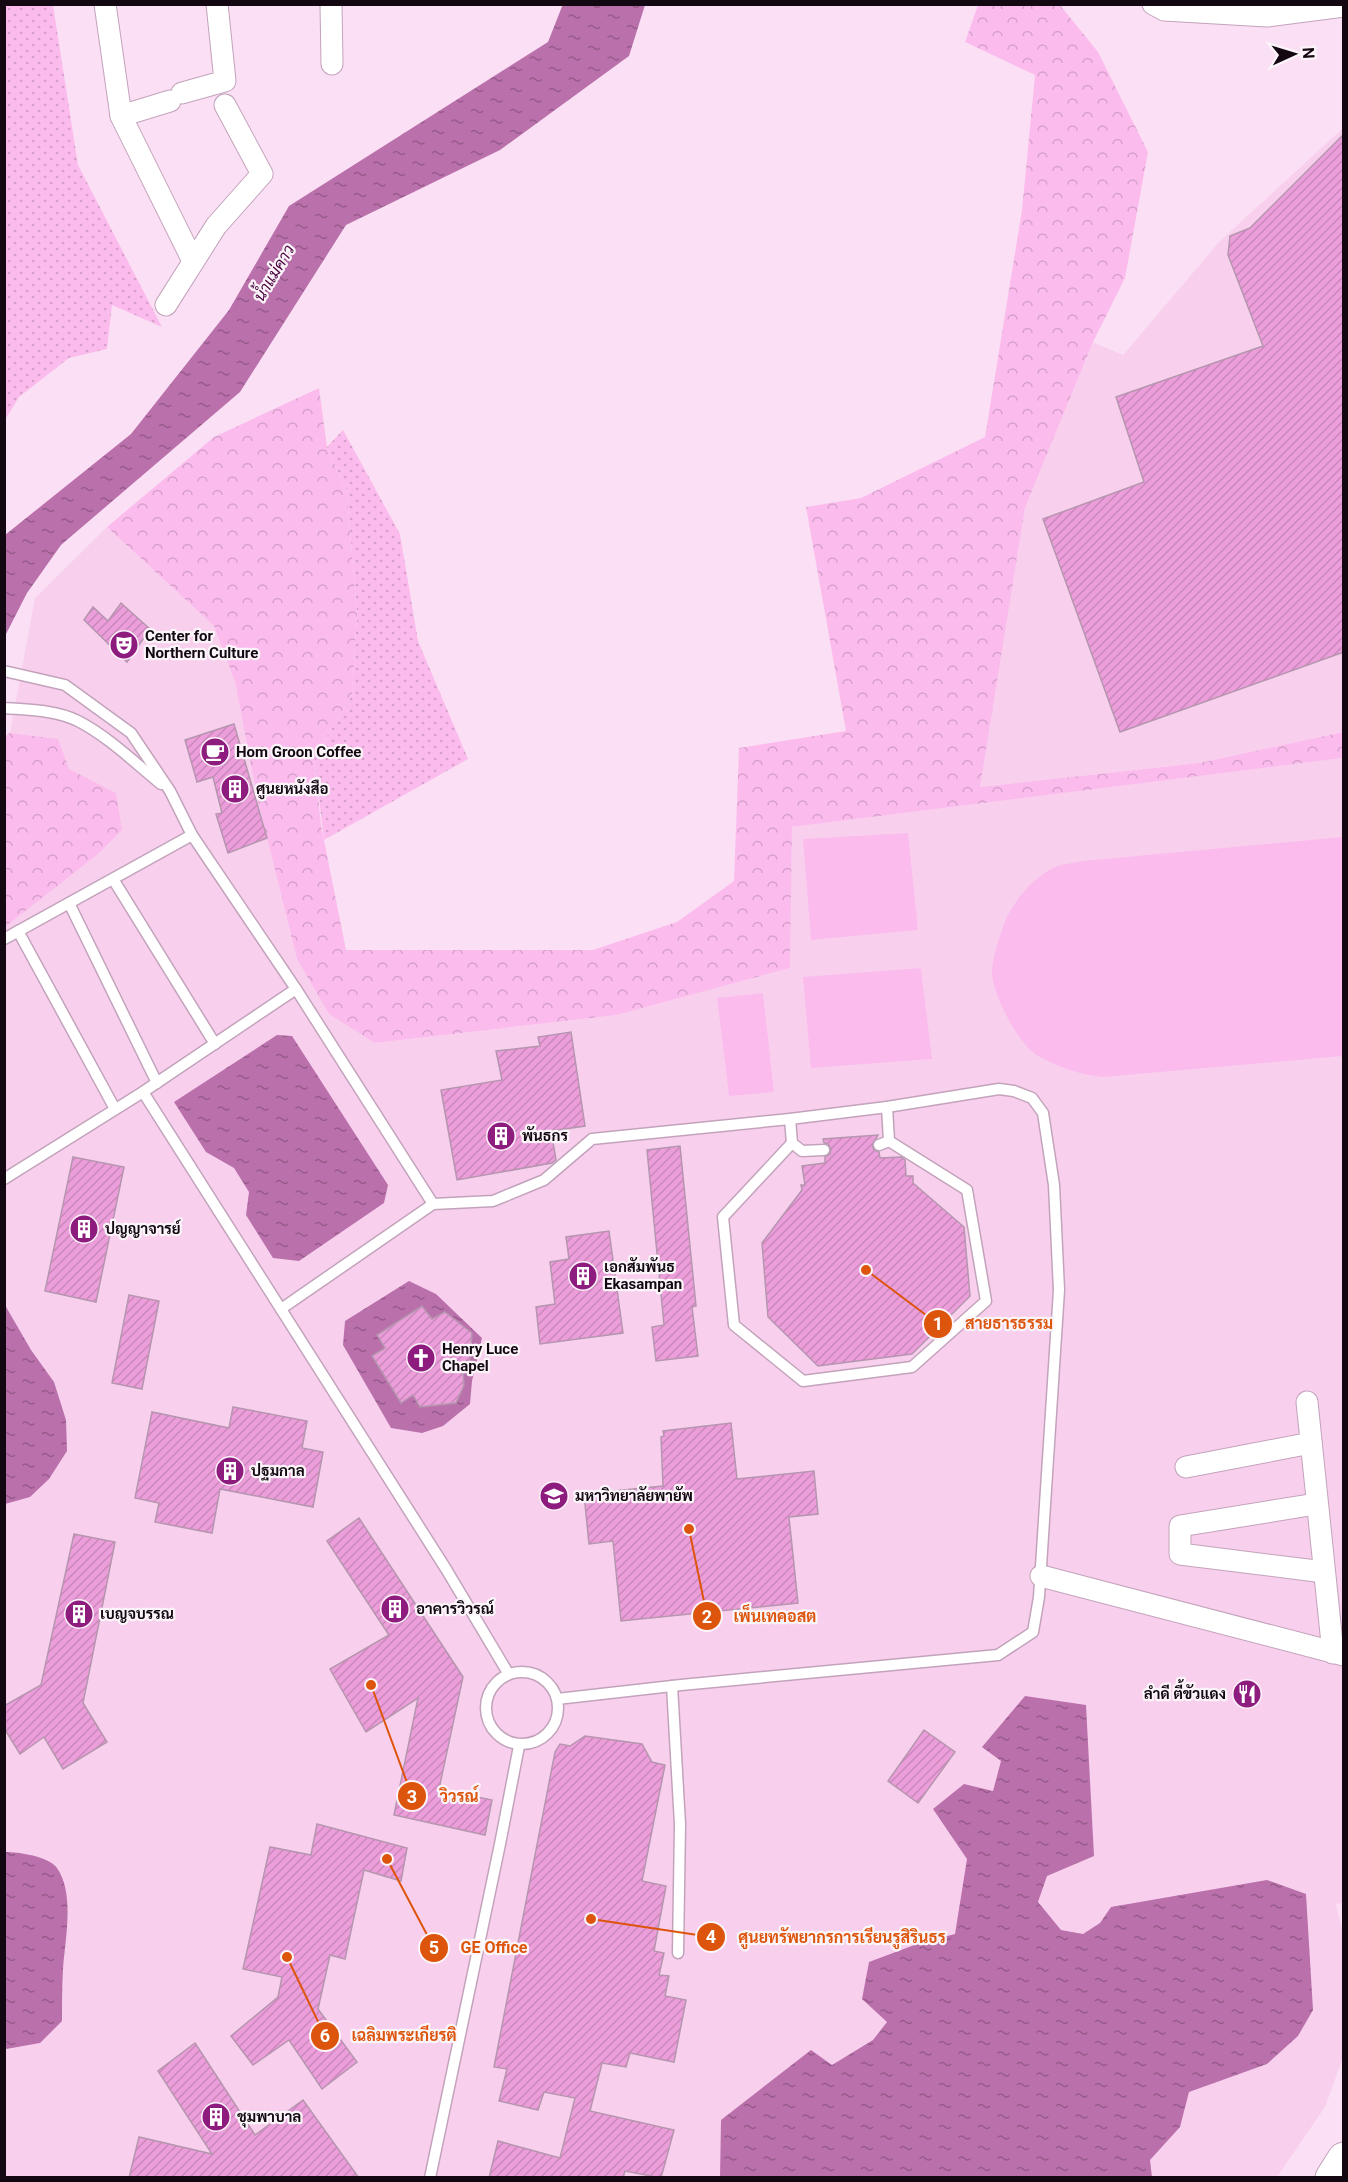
<svg xmlns="http://www.w3.org/2000/svg" width="1348" height="2182" font-family="Roboto,Sarabun,sans-serif">
  <style>
    .built { fill: #f8d0ee }
    .grass { fill: url(#grass-dots) }
    .forest { fill: url(#forest-crowns) }
    .park { fill: #fbbced }
    .water { fill: url(#water-ripples) }
    .building { fill: url(#building-hatch); stroke: #b596ae; stroke-width: 1.5 }
    .lines { fill: none; stroke-linecap: round; stroke-linejoin: round }
    .service-casing { stroke: #c3a3bb; stroke-width: 13 }
    .minor-casing { stroke: #c3a3bb; stroke-width: 23 }
    .primary-casing { stroke: #c3a3bb; stroke-width: 35 }
    .service { stroke: #fff; stroke-width: 10 }
    .minor { stroke: #fff; stroke-width: 21 }
    .primary { stroke: #fff; stroke-width: 33 }
    .labels { text-anchor: middle; dominant-baseline: central; stroke-width: 4.5; stroke-linejoin: round; paint-order: stroke }
    .poi-label { font-size: 15px; font-weight: bold; fill: #130811; stroke: #fbf5fa; text-anchor: start }
    .water-label { font-size: 16px; font-style: italic; fill: #4b0542; stroke: #fbf5fa }
    .leader { fill: none; stroke: #dd550c; stroke-width: 2 }
    .callout-dot { fill: #dd550c; stroke: #fbf5fa; stroke-width: 2 }
    .mark-label { font-size: 18px; text-anchor: middle; font-weight: bold; fill: #fff }
    .callout-label { font-size: 16px; text-anchor: middle; font-weight: bold; fill: #dd550c; stroke: #fbf5fa; stroke-width: 4.5; stroke-linejoin: round; paint-order: stroke }
  </style>
  <defs>
    <pattern id="grass-dots" width="8" height="8" patternUnits="userSpaceOnUse" patternTransform="scale(1.5)"><rect width="8" height="8" fill="#fbbced"/><path d="M2 2h.1M6 6h.1" fill="none" stroke="#d6a0ca" stroke-width="1.8" stroke-linecap="round"/></pattern>
    <pattern id="forest-crowns" width="20" height="18" patternUnits="userSpaceOnUse" patternTransform="scale(1.5)"><rect width="20" height="18" fill="#fbbced"/><path d="M2 6a3 3 0 1 1 6 0M12 15a3 3 0 1 1 6 0" fill="none" stroke="#d6a0ca"/></pattern>
    <pattern id="water-ripples" width="26" height="14" patternUnits="userSpaceOnUse" patternTransform="scale(1.5)"><rect width="26" height="14" fill="#ba70ab"/><path d="M2 4q2-2 4 0t4 0M15 11q2-2 4 0t4 0" fill="none" stroke="#965a8a"/></pattern>
    <pattern id="building-hatch" width="6" height="6" patternUnits="userSpaceOnUse" patternTransform="scale(1.5)"><rect width="6" height="6" fill="#ec9edb"/><path d="M-1 1l2-2M0 6l6-6M5 7l2-2" fill="none" stroke="#ca87bb"/></pattern>
  </defs>
  <rect width="100%" height="100%" fill="#fbe0f5"/>
  <g class="built">
    <polygon points="1343,128 1343,732 1199,763 979,787 1025,508 1093,342 1123,355 1219,242"/>
    <polygon points="107,527 214,626 235,682 258,802 297,959 375,1043 617,1015 789,968 792,827 1343,758 1344,1903 1336,1904 1344,1938 1344,2055 1325,2107 1277,2177 5,2178 4,736 10,732 35,598"/>
  </g>
  <g class="grass">
    <polygon points="5,4 53,5 78,165 162,327 112,305 107,349 69,358 19,397 5,420"/>
    <polygon points="343,430 400,534 418,641 468,759 324,840 314,757 352,695 357,615 347,492 327,447"/>
  </g>
  <g class="forest">
    <polygon points="978,5 1060,5 1098,52 1148,152 1125,278 1093,342 1025,508 980,787 1199,763 1343,732 1343,758 792,827 790,968 617,1015 375,1043 329,1014 297,959 258,802 235,682 214,626 107,527 214,437 319,388 327,447 347,492 357,615 352,695 314,757 321,825 346,950 593,950 677,922 734,881 739,748 846,731 806,507 861,498 985,437 1022,210 1035,75 965,42"/>
    <polygon points="10,733 58,739 69,769 116,793 122,830 98,854 5,927 4,738"/>
  </g>
  <g class="park">
    <polygon points="908,833 918,930 811,940 803,839"/>
    <path d="M 1343,837 L 1343,1056 L 1103,1077 C 1081,1075 1058,1067 1038,1056 C 1019,1045 993,996 992,973 C 992,957 999,939 1004,924 C 1014,900 1032,878 1055,867 C 1063,864 1074,863 1082,861 Z"/>
    <polygon points="921,968 932,1059 811,1068 803,977"/>
    <polygon points="763,993 774,1092 729,1096 717,998"/>
  </g>
  <g class="water">
    <polygon points="563,4 645,5 629,56 500,150 346,225 240,392 61,545 27,593 5,636 5,535 131,434 229,310 289,206 548,42"/>
    <polygon points="277,1035 292,1036 388,1185 384,1203 299,1261 273,1258 246,1215 249,1192 234,1168 206,1152 174,1102"/>
    <polygon points="409,1281 436,1294 482,1338 472,1381 470,1404 443,1426 422,1433 391,1428 343,1345 345,1321"/>
    <polygon points="5,1305 31,1350 54,1382 66,1420 67,1451 49,1479 30,1497 5,1504"/>
    <polygon points="1025,1696 1086,1705 1094,1856 1047,1876 1038,1902 1061,1930 1083,1934 1100,1923 1111,1907 1267,1880 1306,1894 1313,2010 1298,2036 1267,2064 1189,2092 1180,2127 1150,2160 1152,2177 720,2177 721,2120 811,2050 832,2065 873,2040 887,2022 862,1999 869,1962 917,1944 955,1934 967,1859 933,1809 964,1784 993,1791 1001,1761 982,1747"/>
    <path d="M 4,1852 C 19,1852 48,1856 57,1868 C 75,1894 65,1940 63,1969 C 62,1987 62,2004 62,2021 L 40,2043 L 6,2049 L 4,2048 Z"/>
  </g>
  <g class="building">
    <polygon points="1344,134 1344,652 1120,732 1043,519 1144,482 1116,397 1263,346 1228,255 1230,236 1250,228"/>
    <polygon points="121,603 150,629 127,662 84,620 93,607 108,621"/>
    <polygon points="234,724 267,838 228,853 216,814 222,813 213,777 197,782 185,740"/>
    <polygon points="571,1032 585,1126 551,1131 556,1160 552,1163 457,1180 441,1090 502,1080 496,1051 540,1046 538,1037"/>
    <polygon points="878,1135 872,1145 874,1150 879,1152 880,1158 901,1157 905,1160 906,1176 913,1176 913,1183 964,1227 970,1296 912,1354 818,1366 768,1317 762,1243 802,1190 801,1185 805,1185 802,1166 825,1163 825,1157 830,1154 831,1149 828,1144 824,1143 823,1139"/>
    <polygon points="680,1146 696,1306 692,1307 698,1356 656,1361 652,1327 664,1325 647,1150"/>
    <polygon points="73,1157 124,1167 96,1302 45,1291"/>
    <polygon points="609,1231 623,1333 540,1344 536,1307 555,1304 550,1262 569,1259 566,1237"/>
    <polygon points="129,1295 159,1301 142,1389 112,1383"/>
    <polygon points="422,1306 432,1319 445,1312 472,1333 470,1359 463,1370 464,1385 456,1403 420,1407 413,1395 401,1403 372,1356 385,1348 377,1335"/>
    <polygon points="233,1407 307,1421 302,1448 323,1452 313,1507 220,1489 212,1533 155,1522 159,1503 135,1498 152,1412 229,1428"/>
    <polygon points="731,1423 737,1479 814,1471 818,1514 789,1517 798,1603 621,1621 613,1541 589,1544 584,1494 663,1486 661,1437 664,1436 663,1431"/>
    <polygon points="359,1518 463,1677 439,1789 492,1800 485,1835 394,1815 418,1698 366,1732 330,1669 389,1635 327,1541"/>
    <polygon points="74,1534 115,1542 83,1703 107,1742 63,1769 44,1737 20,1754 4,1728 4,1706 41,1685"/>
    <polygon points="924,1730 955,1752 918,1803 888,1781"/>
    <polygon points="585,1736 642,1744 652,1762 665,1765 642,1881 666,1886 654,1951 664,1953 659,1975 669,1976 665,1996 686,2000 674,2062 630,2053 626,2067 602,2063 590,2111 674,2130 661,2178 625,2171 623,2178 489,2178 498,2141 560,2158 575,2098 544,2092 538,2110 499,2101 507,2069 494,2067 555,1752 560,1744 570,1746"/>
    <polygon points="317,1824 407,1848 401,1881 364,1870 345,1959 330,1955 318,2009 357,2062 322,2089 289,2040 253,2065 231,2036 278,1997 282,1977 243,1969 270,1847 311,1855"/>
    <polygon points="195,2043 255,2135 303,2100 359,2178 129,2178 139,2137 212,2154 158,2071"/>
  </g>
  <g class="lines">
    <g class="service-casing">
      <g id="service">
        <polyline points="4,671 65,685 131,733 170,791 192,835 296,989 433,1204"/>
        <path d="M 4,708 C 29,710 56,710 78,721 C 109,737 135,763 161,784"/>
        <polyline points="113,879 215,1044"/>
        <polyline points="69,903 157,1083"/>
        <polyline points="18,931 115,1109"/>
        <polyline points="4,939 192,835"/>
        <polyline points="143,1092 446,1569 508,1673"/>
        <polyline points="790,1119 792,1143 802,1151 824,1150"/>
        <polyline points="792,1143 723,1217 734,1325 803,1381 912,1367 986,1301 967,1190 889,1141"/>
        <polyline points="879,1145 889,1141 887,1107"/>
        <polyline points="4,1179 143,1092 296,989"/>
        <polyline points="281,1309 433,1204 493,1201 544,1180 592,1139 790,1119 887,1107 999,1089 1014,1091 1032,1098 1043,1113 1054,1185 1059,1290 1039,1597 1033,1632 998,1655 681,1685 557,1699"/>
        <circle cx="522" cy="1708" r="36"/>
        <polyline points="672,1686 680,1824 678,1953"/>
        <polyline points="430,2178 500,1844 519,1746"/>
      </g>
    </g>
    <g class="minor-casing">
      <g id="minor">
        <polyline points="105,4 121,116 193,261"/>
        <polyline points="331,4 332,64"/>
        <polyline points="1153,4 1164,10 1267,16 1344,6"/>
        <polyline points="182,93 225,81 217,4"/>
        <polyline points="121,116 170,101"/>
        <polyline points="166,305 216,226 262,174 225,105"/>
        <polyline points="1307,1402 1333,1653"/>
        <polyline points="1186,1467 1311,1443"/>
        <polyline points="1316,1504 1180,1526 1180,1554 1324,1572"/>
        <polyline points="1041,1576 1344,1655"/>
      </g>
    </g>
    <g class="primary-casing">
      <polyline id="primary" points="1332,2178 1344,2159"/>
    </g>
    <use href="#service" class="service"/>
    <use href="#minor" class="minor"/>
    <use href="#primary" class="primary"/>
  </g>
  <defs>
    <g id="theatre-disc" transform="scale(1.5)"><circle r="9.5" fill="#8d1c7e" stroke="#fbf5fa"/><path d="M-5-5.5Q0-4 5-5.5V0Q5 5 0 6Q-5 5-5 0ZM-3.3-2.5H-1v1.5H-3.3ZM1-2.5H3.3v1.5H1ZM-2.8 1Q0 5.5 2.8 1Z" fill="#fff"/></g>
    <g id="cafe-disc" transform="scale(1.5)"><circle r="9.5" fill="#8d1c7e" stroke="#fbf5fa"/><path d="M-5.5-4.5H6V0H3Q3 3.5 0 3.5H-2.5Q-5.5 3.5-5.5 0ZM3-3.2v2h1.7v-2ZM-6 4.5H4V6H-6Z" fill="#fff"/></g>
    <g id="building-disc" transform="scale(1.5)"><circle r="9.5" fill="#8d1c7e" stroke="#fbf5fa"/><path d="M-4-6H4V6H1V3H-1V6H-4ZM-2.5-4.3h1.7v1.8h-1.7ZM.8-4.3h1.7v1.8H.8ZM-2.5-1h1.7V.8h-1.7ZM.8-1h1.7V.8H.8Z" fill="#fff"/></g>
    <g id="church-disc" transform="scale(1.5)"><circle r="9.5" fill="#8d1c7e" stroke="#fbf5fa"/><path d="M-1.2-6h2.4v3.5h3.3v2.4h-3.3V6h-2.4V-.1h-3.3v-2.4h3.3Z" fill="#fff"/></g>
    <g id="university-disc" transform="scale(1.5)"><circle r="9.5" fill="#8d1c7e" stroke="#fbf5fa"/><path d="M0-5L7-2L0 1L-7-2ZM-4 1L0 2.5L4 1V4Q0 6-4 4Z" fill="#fff"/></g>
    <g id="restaurant-disc" transform="scale(1.5)"><circle r="9.5" fill="#8d1c7e" stroke="#fbf5fa"/><path d="M-5-6h1v4h1v-4h1v4h1v-4h1v5L-1.5 .5V6h-2V.5L-5-1ZM5-6V6H3V1.5H1.5Q1.5-4 5-6Z" fill="#fff"/></g>
  </defs>
  <g fill-rule="evenodd">
    <use href="#theatre-disc" x="124" y="645"/>
    <use href="#cafe-disc" x="215" y="752"/>
    <use href="#building-disc" x="235" y="789"/>
    <use href="#building-disc" x="501" y="1136"/>
    <use href="#building-disc" x="84" y="1229"/>
    <use href="#building-disc" x="583" y="1276"/>
    <use href="#church-disc" x="421" y="1358"/>
    <use href="#building-disc" x="230" y="1471"/>
    <use href="#university-disc" x="554" y="1496"/>
    <use href="#building-disc" x="395" y="1609"/>
    <use href="#building-disc" x="79" y="1614"/>
    <use href="#restaurant-disc" x="1247" y="1694"/>
    <use href="#building-disc" x="216" y="2117"/>
  </g>
  <g class="labels">
    <g class="poi-label">
      <text x="145" y="636">Center for<tspan x="145" dy="17">Northern Culture</tspan></text>
      <text x="236" y="752">Hom Groon Coffee</text>
      <text x="256" y="789">ศูนยหนังสือ</text>
      <text x="522" y="1136">พันธกร</text>
      <text x="105" y="1229">ปญญาจารย์</text>
      <text x="604" y="1267">เอกสัมพันธ<tspan x="604" dy="17">Ekasampan</tspan></text>
      <text x="442" y="1349">Henry Luce<tspan x="442" dy="17">Chapel</tspan></text>
      <text x="251" y="1471">ปฐมกาล</text>
      <text x="575" y="1496">มหาวิทยาลัยพายัพ</text>
      <text x="416" y="1609">อาคารวิวรณ์</text>
      <text x="100" y="1614">เบญจบรรณ</text>
      <text x="1226" y="1694" text-anchor="end">ลำดี ตี้ขัวแดง</text>
      <text x="237" y="2117">ชุมพาบาล</text>
    </g>
    <g class="water-label">
      <text transform="translate(274 273) rotate(-59)">น้ำแม่คาว</text>
    </g>
  </g>
  <path class="leader" d="M866 1270L938 1324M689 1529L707 1616M371 1685L412 1796M591 1919L711 1937M387 1859L434 1948M287 1957L325 2036"/>
  <g class="callout-dot">
    <circle cx="866" cy="1270" r="6"/>
    <circle cx="689" cy="1529" r="6"/>
    <circle cx="371" cy="1685" r="6"/>
    <circle cx="591" cy="1919" r="6"/>
    <circle cx="387" cy="1859" r="6"/>
    <circle cx="287" cy="1957" r="6"/>
    <circle cx="938" cy="1324" r="15"/>
    <circle cx="707" cy="1616" r="15"/>
    <circle cx="412" cy="1796" r="15"/>
    <circle cx="711" cy="1937" r="15"/>
    <circle cx="434" cy="1948" r="15"/>
    <circle cx="325" cy="2036" r="15"/>
  </g>
  <g class="mark-label">
    <text x="938" y="1330">1</text>
    <text x="707" y="1623">2</text>
    <text x="412" y="1803">3</text>
    <text x="711" y="1943">4</text>
    <text x="434" y="1954">5</text>
    <text x="325" y="2042">6</text>
  </g>
  <g class="callout-label">
    <text x="1009" y="1329">สายธารธรรม</text>
    <text x="775" y="1622">เพ็นเทคอสต</text>
    <text x="459" y="1802">วิวรณ์</text>
    <text x="842" y="1943">ศูนยทรัพยากรการเรียนรูสิรินธร</text>
    <text x="494" y="1953">GE Office</text>
    <text x="404" y="2041">เฉลิมพระเกียรติ</text>
  </g>
  <rect width="1348" height="2182" fill="none" stroke="#130811" stroke-width="12"/>
  <g transform="translate(1294 54) rotate(86)" stroke="#fbf5fa" stroke-width="4.5" paint-order="stroke">
  <path d="M0-4.5L10 22L0 15L-10 22Z" fill="#130811"/>
  <text y="-9" font-size="16" font-weight="bold" text-anchor="middle" fill="#130811">N</text>
  </g>
</svg>
